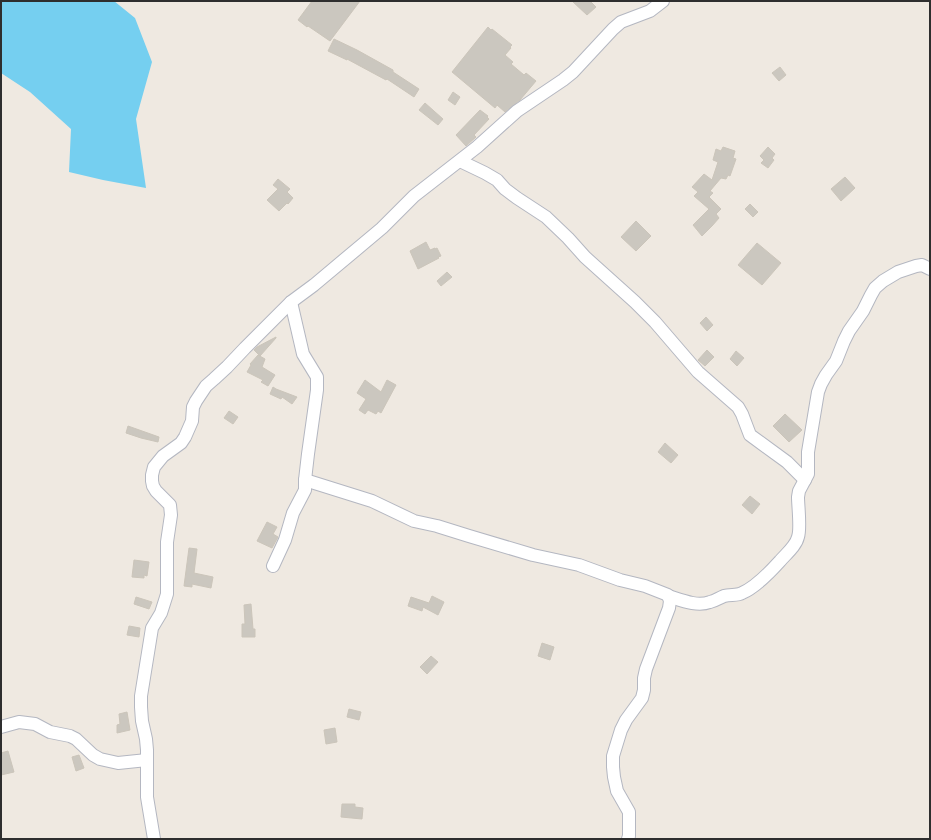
<svg xmlns="http://www.w3.org/2000/svg" width="931" height="840" font-family="Raleway,sans-serif">
  <style>
    .water { fill: #75cff0 }
    .building { fill: #cbc7bf; stroke: #cbc5ba }
    .lines { fill: none; stroke-linecap: round; stroke-linejoin: round }
    .minor-casing { stroke: #b4b7c1; stroke-width: 14 }
    .minor { stroke: #fff; stroke-width: 12 }
  </style>
  <rect width="100%" height="100%" fill="#efe9e1"/>
  <polygon class="water" points="1,1 114,1 135,18 152,62 136,119 146,188 103,180 69,172 71,129 30,92 1,73"/>
  <g class="building">
    <polygon points="312,1 360,1 330,41 308,26 307,27 298,20"/>
    <polygon points="572,1 590,1 596,7 587,15"/>
    <polygon points="488,27 491,30 492,29 512,45 510,47 511,48 505,55 513,62 511,64 524,75 526,73 536,81 520,100 505,112 497,105 495,108 452,72"/>
    <polygon points="334,39 357,50 393,70 393,72 419,89 414,97 387,79 386,80 347,59 347,60 328,51"/>
    <polygon points="780,67 786,75 779,81 772,73"/>
    <polygon points="453,92 460,97 455,105 448,100"/>
    <polygon points="425,103 443,119 438,125 419,110"/>
    <polygon points="480,110 488,116 487,117 489,119 474,135 476,137 466,146 456,135"/>
    <polygon points="723,147 735,151 733,158 736,159 730,176 728,175 726,179 721,178 710,191 713,193 709,197 721,209 716,214 719,218 712,226 702,236 693,225 709,209 694,196 698,192 692,187 704,174 712,180 718,162 713,160 716,149 721,151"/>
    <polygon points="768,147 775,154 772,158 774,160 768,168 761,163 764,160 760,156"/>
    <polygon points="845,177 855,188 841,201 831,189"/>
    <polygon points="278,179 290,189 287,192 293,198 288,204 287,203 279,211 267,200 278,189 273,185"/>
    <polygon points="750,204 758,212 753,217 745,209"/>
    <polygon points="636,221 651,236 636,251 621,237"/>
    <polygon points="426,242 430,250 435,248 435,249 437,248 441,256 438,257 439,258 418,269 410,251"/>
    <polygon points="757,243 781,263 762,285 738,265"/>
    <polygon points="447,272 452,277 441,286 437,281"/>
    <polygon points="706,317 713,325 707,331 700,323"/>
    <polygon points="276,337 276,338 260,356 254,350 257,347"/>
    <polygon points="707,350 714,357 705,366 698,360"/>
    <polygon points="736,351 744,358 737,366 730,359"/>
    <polygon points="258,355 265,359 262,367 275,375 268,386 261,382 263,380 247,372 251,365 250,364"/>
    <polygon points="365,380 381,392 387,380 396,385 381,413 378,411 376,414 368,410 365,414 359,410 366,399 357,393"/>
    <polygon points="273,387 276,389 297,397 292,404 282,397 281,399 270,394"/>
    <polygon points="229,411 238,417 233,424 224,418"/>
    <polygon points="785,414 802,430 789,442 773,426"/>
    <polygon points="128,426 159,437 158,442 141,438 126,433"/>
    <polygon points="665,443 678,455 671,463 658,452"/>
    <polygon points="750,496 760,504 752,514 742,505"/>
    <polygon points="267,522 277,527 273,534 278,537 272,548 257,541"/>
    <polygon points="189,548 197,549 194,573 213,577 211,588 192,584 192,587 184,586"/>
    <polygon points="134,560 149,562 147,576 144,575 144,578 132,577"/>
    <polygon points="432,596 444,602 438,615 423,607 422,611 408,606 411,597 429,603"/>
    <polygon points="136,597 152,602 149,609 134,604"/>
    <polygon points="251,604 253,629 255,629 255,637 242,637 242,624 245,624 244,605"/>
    <polygon points="129,626 140,628 139,637 127,635"/>
    <polygon points="542,643 554,647 550,660 538,656"/>
    <polygon points="431,656 438,662 427,674 420,667"/>
    <polygon points="349,709 361,712 359,720 347,717"/>
    <polygon points="127,712 130,730 117,733 117,725 120,724 119,714"/>
    <polygon points="335,728 337,742 326,744 324,730"/>
    <polygon points="8,751 14,772 1,775 1,753"/>
    <polygon points="79,755 84,768 76,771 72,757"/>
    <polygon points="342,804 355,804 355,807 363,808 362,819 341,817"/>
  </g>
  <g class="lines">
    <g class="minor-casing">
      <g id="minor">
        <polyline points="460,161 485,173 497,180 505,189 517,198 546,217 568,238 585,257 635,302 655,322 698,372 738,407 742,414 750,435 787,462 805,480"/>
        <polyline points="305,480 372,501 414,521 437,526 469,536 533,555 579,565 620,580 645,586 668,595 670,601 669,608 646,669 644,678 644,690 642,698 626,720 621,730 613,756 613,767 614,777 617,791 629,812 629,836 628,839"/>
        <polyline points="273,566 285,540 293,513 305,490 305,480 308,454 317,390 317,377 303,354 291,302"/>
        <path d="M 668,596 C 681,600 697,607 710,602 C 715,601 719,598 724,596 C 730,594 737,596 742,593 C 754,588 771,571 780,561 C 786,554 796,546 798,537 C 801,529 798,506 798,497 L 799,491 L 808,474 L 808,452 L 818,392 L 821,384 L 826,375 L 836,361 L 844,341 L 849,331 L 863,311 L 871,295 L 875,288 L 883,281 L 898,272 L 916,266 L 922,265 L 930,269"/>
        <polyline points="1,727 19,722 35,724 50,732 70,736 76,739 93,755 100,759 118,763 147,760"/>
        <polyline points="154,839 147,797 147,750 146,739 142,721 141,707 141,696 152,628 161,613 167,594 167,542 171,515 170,505 156,491 153,486 152,481 152,475 154,467 163,456 181,443 185,437 192,421 193,407 196,401 206,386 214,379 227,367 245,348 291,302 314,285 382,228 414,196 477,147 517,111 563,80 573,72 613,29 621,22 650,11 663,1"/>
      </g>
    </g>
    <use href="#minor" class="minor"/>
  </g>
  <rect width="931" height="840" fill="none" stroke="#2e2e2e" stroke-width="4"/>
</svg>
